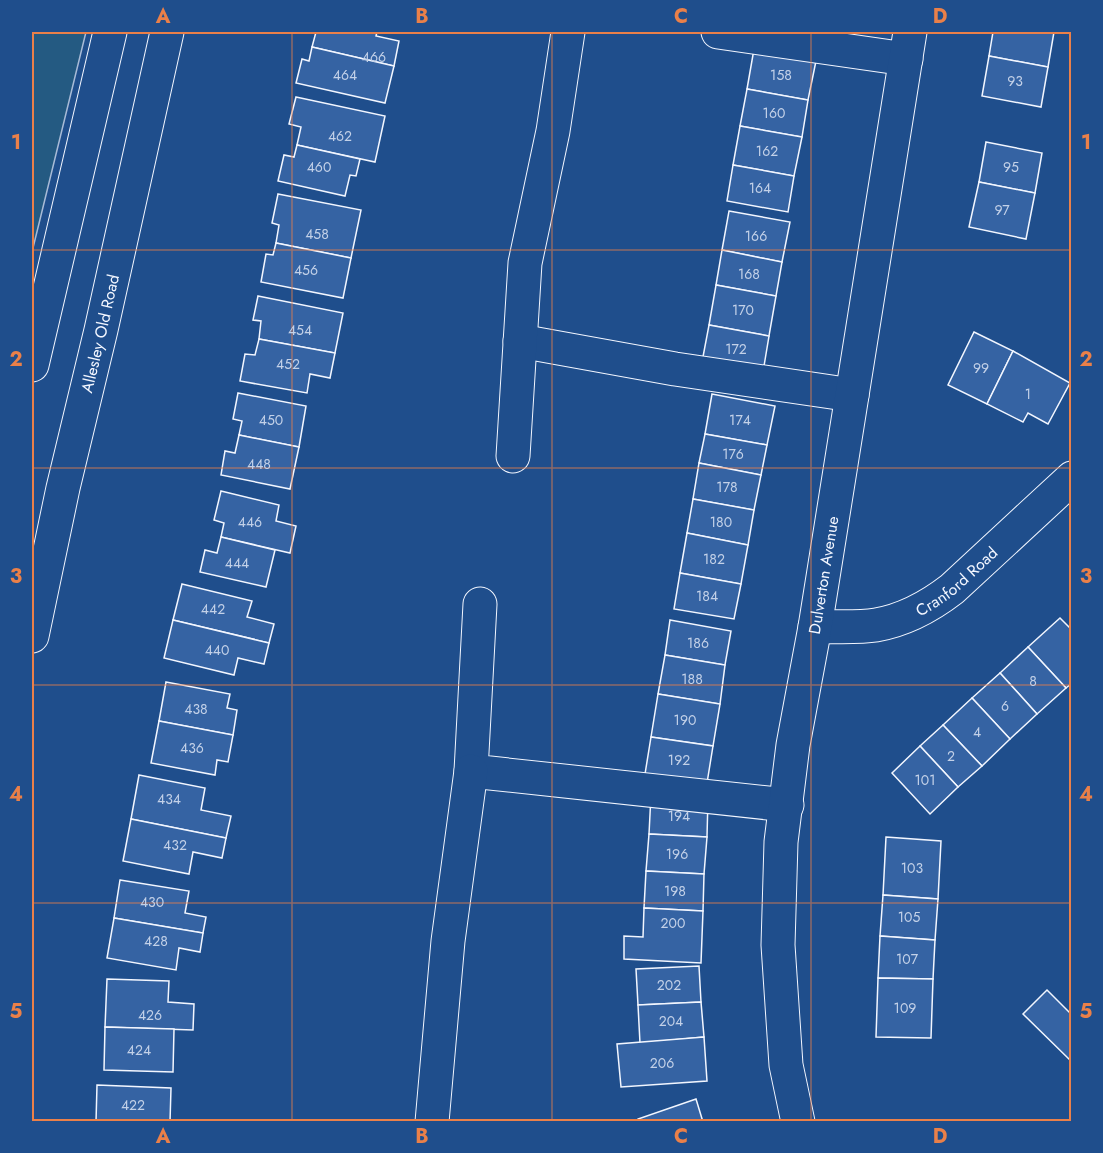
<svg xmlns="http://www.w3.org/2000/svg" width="1103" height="1153" font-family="Jost,sans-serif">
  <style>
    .green { fill: #245a82; stroke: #a8bbd7; stroke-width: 1.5 }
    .building { fill: #3563a3; stroke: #f2f6ff; stroke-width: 1.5 }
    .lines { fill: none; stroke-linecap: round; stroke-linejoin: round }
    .minor-casing { stroke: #f2f6ff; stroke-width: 35 }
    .major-casing { stroke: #f2f6ff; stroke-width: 35 }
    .minor { stroke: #1f4e8c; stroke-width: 33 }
    .major { stroke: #1f4e8c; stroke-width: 33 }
    .grid { fill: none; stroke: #ea8049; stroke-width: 1.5; stroke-opacity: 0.55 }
    .labels { text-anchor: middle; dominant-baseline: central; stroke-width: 4.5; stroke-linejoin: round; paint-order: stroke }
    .number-label { font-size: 14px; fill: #c3d1e8 }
    .street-label { font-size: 16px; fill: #f2f6ff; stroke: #1f4e8c }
    .neatline { fill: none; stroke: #ea8049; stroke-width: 2 }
    .grid-label { font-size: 20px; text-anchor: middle; font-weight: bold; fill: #ea8049 }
  </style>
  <rect width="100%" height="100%" fill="#1f4e8c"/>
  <polygon class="green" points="32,32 86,32 32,252"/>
  <g class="building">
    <polygon points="316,32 377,32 376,36 399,41 394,66 312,47"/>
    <polygon points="993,32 1054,32 1048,67 989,56"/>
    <polygon points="312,47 394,66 385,103 296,83 302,59 309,61"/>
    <polygon points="754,49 816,61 808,100 747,89"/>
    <polygon points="989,56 1048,67 1041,107 982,96"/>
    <polygon points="747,89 808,100 802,137 740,126"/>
    <polygon points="296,97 385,116 375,162 297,145 301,127 289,124"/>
    <polygon points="740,126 802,137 794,176 733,165"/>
    <polygon points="986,142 1042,153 1035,193 979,182"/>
    <polygon points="297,145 360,159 356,176 350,175 345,196 278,181 284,155 294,157"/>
    <polygon points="733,165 794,176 788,212 727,201"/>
    <polygon points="979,182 1035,193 1026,239 969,227"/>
    <polygon points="278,194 361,210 351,258 276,243 279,225 272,223"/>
    <polygon points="729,211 790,222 782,262 722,250"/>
    <polygon points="276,243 351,258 343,298 261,282 266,254 273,255"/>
    <polygon points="722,250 782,262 776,296 716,285"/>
    <polygon points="716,285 776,296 769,336 709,325"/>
    <polygon points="258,296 343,313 335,353 259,339 261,321 253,320"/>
    <polygon points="709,325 769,336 763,372 702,362"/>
    <polygon points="974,332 1013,351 987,404 948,385"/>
    <polygon points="259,339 335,353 330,378 310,374 307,393 240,381 245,354 255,355"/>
    <polygon points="1013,351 1070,383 1048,424 1028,413 1023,422 987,404"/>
    <polygon points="238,393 306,406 299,447 239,435 242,421 233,419"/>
    <polygon points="712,394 775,406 767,445 705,434"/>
    <polygon points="705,434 767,445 761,475 699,463"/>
    <polygon points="239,435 299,447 290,489 221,475 225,451 235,453"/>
    <polygon points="699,463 761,475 754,510 693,499"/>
    <polygon points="221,491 279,505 276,521 296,526 290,553 221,537 224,523 214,520"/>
    <polygon points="693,499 754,510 748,545 687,533"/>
    <polygon points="687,533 748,545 741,584 680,573"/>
    <polygon points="221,537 275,550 266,587 200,572 205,550 217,553"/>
    <polygon points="680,573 741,584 734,619 674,609"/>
    <polygon points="182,584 252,601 247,617 274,624 269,643 173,620"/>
    <polygon points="1060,618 1072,630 1072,683 1066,688 1028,647"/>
    <polygon points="173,620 269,643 264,664 238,658 234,675 164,658"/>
    <polygon points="670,620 731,631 725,665 665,655"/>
    <polygon points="1028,647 1066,688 1037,714 1000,673"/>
    <polygon points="665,655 725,665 720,704 658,694"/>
    <polygon points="1000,673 1037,714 1010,739 972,698"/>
    <polygon points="166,682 230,694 227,708 237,710 233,735 159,721"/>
    <polygon points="658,694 720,704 713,746 651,737"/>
    <polygon points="972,698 1010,739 982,766 943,725"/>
    <polygon points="159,721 233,735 228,762 217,760 215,775 151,763"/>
    <polygon points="943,725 982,766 958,787 920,746"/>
    <polygon points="651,737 713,746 707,783 645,774"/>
    <polygon points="920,746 958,787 930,814 892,773"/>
    <polygon points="139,775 205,788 201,810 231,816 226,838 131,819"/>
    <polygon points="651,795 708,798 707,837 649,834"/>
    <polygon points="131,819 226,838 222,858 193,852 189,874 123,861"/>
    <polygon points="649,834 707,837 704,874 646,871"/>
    <polygon points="886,837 941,841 938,899 883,895"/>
    <polygon points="646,871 704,874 703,911 644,908"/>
    <polygon points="120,880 189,891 185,913 206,917 203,933 114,918"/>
    <polygon points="883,895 938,899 935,940 880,936"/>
    <polygon points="644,908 703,911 701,963 624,959 624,936 643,937"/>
    <polygon points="114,918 203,933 200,952 179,948 176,970 107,958"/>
    <polygon points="880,936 935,940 933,979 878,978"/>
    <polygon points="699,966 701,1002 638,1005 636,969"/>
    <polygon points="878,978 933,979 931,1038 876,1037"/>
    <polygon points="107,979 169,981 168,1002 194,1004 193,1030 105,1027"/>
    <polygon points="1047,990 1072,1015 1072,1062 1023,1014"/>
    <polygon points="701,1002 704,1037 640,1043 638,1005"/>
    <polygon points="105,1027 174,1029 173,1072 104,1070"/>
    <polygon points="704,1037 707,1081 621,1087 617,1044"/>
    <polygon points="97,1085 171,1088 170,1122 96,1122"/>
    <polygon points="696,1099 703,1122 638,1122 638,1119"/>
  </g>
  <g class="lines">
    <g class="minor-casing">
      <g id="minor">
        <polyline points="718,32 906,59"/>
        <polyline points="520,341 675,369 852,395"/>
        <polyline points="513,456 525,263 553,131 568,32"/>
        <polyline points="480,604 471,771 787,805"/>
        <path id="s1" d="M 815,627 C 835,626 857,628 876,625 C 905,620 930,606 952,589 L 1072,478"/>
        <polyline points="432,1122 448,941 471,771"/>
        <path id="s2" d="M 798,1122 L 786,1065 L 778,945 L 781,842 L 793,745 L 815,627 L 910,32"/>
      </g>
    </g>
    <g class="major-casing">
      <g id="major">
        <polyline points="32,365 110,32"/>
        <path id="s3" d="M 32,636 L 63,488 L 101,330 L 167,32"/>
      </g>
    </g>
    <use href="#minor" class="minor"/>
    <use href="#major" class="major"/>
  </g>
  <path class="grid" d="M 292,32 L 292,1122M 552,32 L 552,1122M 811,32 L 811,1122M 32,250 L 1072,250M 32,468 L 1072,468M 32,685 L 1072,685M 32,903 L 1072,903"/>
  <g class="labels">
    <g class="number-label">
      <text x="374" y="57">466</text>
      <text x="345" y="75">464</text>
      <text x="781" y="75">158</text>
      <text x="1015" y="81">93</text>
      <text x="774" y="113">160</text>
      <text x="340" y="136">462</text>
      <text x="767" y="151">162</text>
      <text x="319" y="167">460</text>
      <text x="1011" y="167">95</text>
      <text x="760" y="188">164</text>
      <text x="1002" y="210">97</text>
      <text x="317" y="234">458</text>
      <text x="756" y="236">166</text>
      <text x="306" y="270">456</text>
      <text x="749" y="274">168</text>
      <text x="743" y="310">170</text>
      <text x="300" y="330">454</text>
      <text x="736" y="349">172</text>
      <text x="288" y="364">452</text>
      <text x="981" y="368">99</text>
      <text x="1028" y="394">1</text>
      <text x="271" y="420">450</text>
      <text x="740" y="420">174</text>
      <text x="733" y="454">176</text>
      <text x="259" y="464">448</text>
      <text x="727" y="487">178</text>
      <text x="250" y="522">446</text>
      <text x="721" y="522">180</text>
      <text x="714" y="559">182</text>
      <text x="237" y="563">444</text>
      <text x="707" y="596">184</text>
      <text x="213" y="609">442</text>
      <text x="698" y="643">186</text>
      <text x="217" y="650">440</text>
      <text x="692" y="679">188</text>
      <text x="1033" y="681">8</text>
      <text x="1005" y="706">6</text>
      <text x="196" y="709">438</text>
      <text x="685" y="720">190</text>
      <text x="977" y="732">4</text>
      <text x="192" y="748">436</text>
      <text x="951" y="756">2</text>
      <text x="679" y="760">192</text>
      <text x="925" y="780">101</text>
      <text x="169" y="799">434</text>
      <text x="679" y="816">194</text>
      <text x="175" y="845">432</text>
      <text x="677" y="854">196</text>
      <text x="912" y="868">103</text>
      <text x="675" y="891">198</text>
      <text x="152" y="902">430</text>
      <text x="909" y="917">105</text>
      <text x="673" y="923">200</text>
      <text x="156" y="941">428</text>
      <text x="907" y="959">107</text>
      <text x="669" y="985">202</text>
      <text x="905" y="1008">109</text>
      <text x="150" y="1015">426</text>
      <text x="671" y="1021">204</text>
      <text x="139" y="1050">424</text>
      <text x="662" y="1063">206</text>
      <text x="133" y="1105">422</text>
    </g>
    <g class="street-label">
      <text stroke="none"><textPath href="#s3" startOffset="310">Allesley Old Road</textPath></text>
      <text stroke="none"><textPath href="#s2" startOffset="552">Dulverton Avenue</textPath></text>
      <text stroke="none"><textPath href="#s1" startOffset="154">Cranford Road</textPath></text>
    </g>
  </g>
  <rect width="1103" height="1153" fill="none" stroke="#1f4e8c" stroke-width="66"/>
  <rect x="33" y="33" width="1037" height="1087" class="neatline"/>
  <g class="grid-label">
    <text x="163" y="23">A</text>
    <text x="422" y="23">B</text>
    <text x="681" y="23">C</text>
    <text x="940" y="23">D</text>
    <text x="16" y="149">1</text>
    <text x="1086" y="149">1</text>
    <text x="16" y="366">2</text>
    <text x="1086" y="366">2</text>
    <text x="16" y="583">3</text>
    <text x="1086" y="583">3</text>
    <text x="16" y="801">4</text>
    <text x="1086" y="801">4</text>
    <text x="16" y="1018">5</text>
    <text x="1086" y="1018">5</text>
    <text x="163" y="1143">A</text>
    <text x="422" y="1143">B</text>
    <text x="681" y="1143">C</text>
    <text x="940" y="1143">D</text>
  </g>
</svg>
